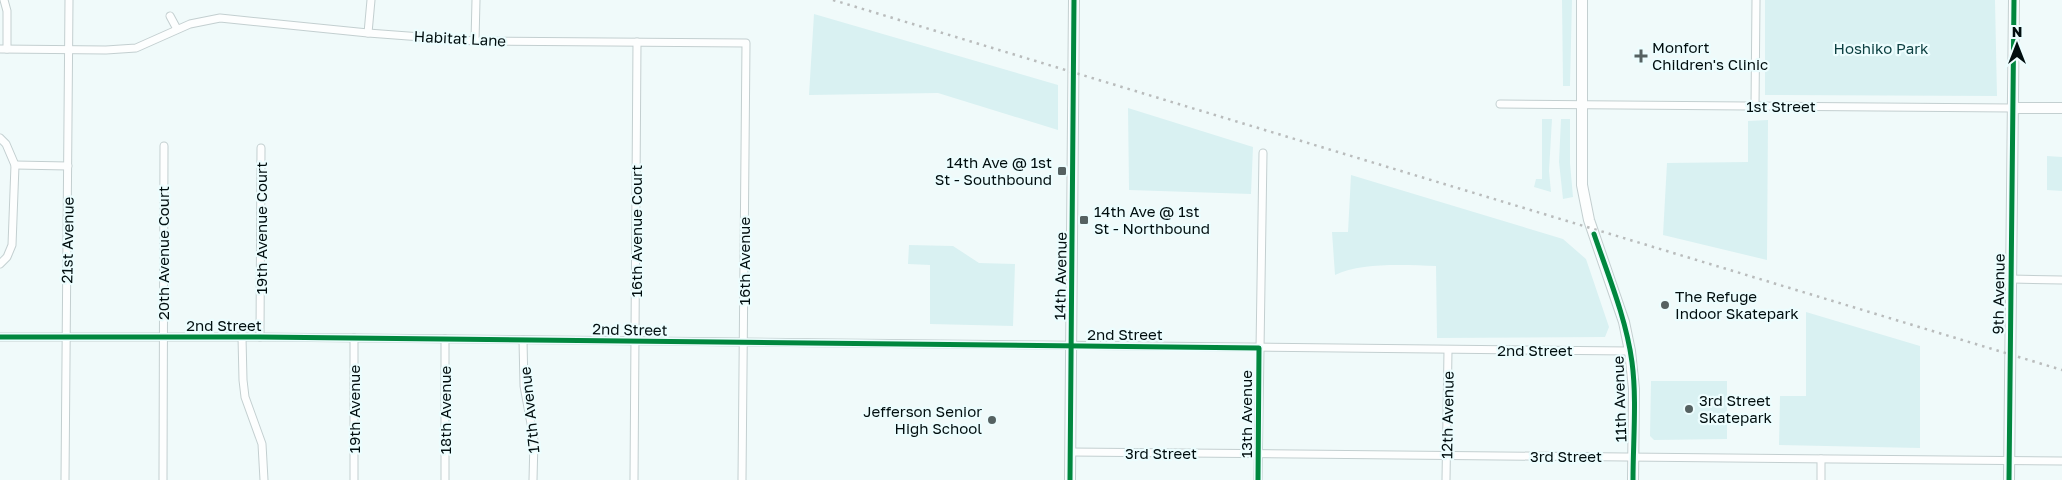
<svg xmlns="http://www.w3.org/2000/svg" width="2062" height="480" font-family="'Golos Text',sans-serif">
  <style>
    .green { fill: #d9f1f2 }
    .lines { fill: none; stroke-linecap: round; stroke-linejoin: round }
    .street-casing { stroke: #c3cfd0; stroke-width: 9 }
    .secondary-casing { stroke: #c3cfd0; stroke-width: 12 }
    .street { stroke: #fdfefe; stroke-width: 7 }
    .secondary { stroke: #fdfefe; stroke-width: 10 }
    .rail { stroke: #b9bcbc; stroke-width: 2.5; stroke-dasharray: 2.5 5; stroke-linecap: butt }
    .cycleway-casing { stroke: #ecfdfe; stroke-width: 8 }
    .cycleway { stroke: #00873e; stroke-width: 5 }
    .poi-dot { fill: #556161; stroke: #ecfdfe; stroke-width: 2 }
    .labels { text-anchor: middle; dominant-baseline: central; stroke-width: 4.5; stroke-linejoin: round; paint-order: stroke }
    .street-label { font-size: 15px; fill: #010e0f; stroke: #ecfdfe }
    .poi-label { font-size: 15px; fill: #010e0f; stroke: #ecfdfe; text-anchor: start }
    .park-label { font-size: 15px; fill: #0d4042; stroke: #ecfdfe }
  </style>
  <rect width="100%" height="100%" fill="#f0fafa"/>
  <g class="green">
    <polygon points="1562,0 1572,0 1570,86 1563,86"/>
    <polygon points="1765,0 1995,0 1997,96 1765,95"/>
    <polygon points="814,14 1058,85 1058,130 938,93 809,95"/>
    <polygon points="1128,108 1253,147 1251,194 1129,190"/>
    <polygon points="1542,119 1552,119 1549,171 1551,192 1534,187 1536,179 1542,179"/>
    <polygon points="1561,119 1570,119 1570,163 1573,197 1563,199 1559,162"/>
    <polygon points="1768,120 1767,260 1663,235 1667,163 1748,162 1748,121"/>
    <polygon points="2047,156 2062,157 2062,191 2047,190"/>
    <path d="M 1351,175 L 1563,239 L 1586,259 L 1609,327 L 1605,337 L 1437,338 L 1436,266 C 1406,265 1361,262 1335,275 L 1332,232 L 1348,232 Z"/>
    <polygon points="909,245 953,246 979,263 1015,264 1013,326 930,324 930,265 908,264"/>
    <polygon points="1806,312 1920,346 1920,448 1779,445 1780,396 1806,396"/>
    <polygon points="1651,381 1727,381 1727,439 1654,440 1650,436"/>
  </g>
  <g class="lines">
    <g class="street-casing">
      <g id="street">
        <polyline points="4,0 7,11 7,49"/>
        <polyline points="170,16 177,29"/>
        <polyline points="368,33 371,0"/>
        <polyline points="475,41 476,0"/>
        <polyline points="0,49 106,50 136,48 190,24 220,18 368,33 475,41 746,43 742,480"/>
        <polyline points="1500,104 2013,108"/>
        <polyline points="1755,106 1756,0"/>
        <polyline points="0,138 6,144 15,165 12,245 7,257 0,264"/>
        <polyline points="15,165 68,166"/>
        <polyline points="2011,279 2062,280"/>
        <polyline points="0,337 260,337 1630,351"/>
        <polyline points="242,337 243,380 245,397 262,444 264,480"/>
        <polyline points="260,337 261,148"/>
        <polyline points="354,338 354,480"/>
        <polyline points="523,340 524,386 534,440 533,480"/>
        <polyline points="1070,452 2062,461"/>
        <polyline points="65,480 69,0"/>
        <polyline points="163,480 164,146"/>
        <polyline points="445,480 445,339"/>
        <polyline points="634,480 637,42"/>
        <polyline points="1258,480 1263,153"/>
        <polyline points="1446,480 1448,350"/>
        <polyline points="1821,480 1821,459"/>
      </g>
    </g>
    <g class="secondary-casing">
      <g id="secondary">
        <polyline points="1582,0 1582,185 1589,220 1624,322 1630,351 1634,389 1633,480"/>
        <polyline points="2013,108 2062,108"/>
        <polyline points="1070,480 1074,0"/>
        <polyline points="2009,480 2014,0"/>
      </g>
    </g>
    <use href="#street" class="street"/>
    <use href="#secondary" class="secondary"/>
    <polyline class="rail" points="833,0 2062,370"/>
    <g class="cycleway-casing">
      <g id="cycleway">
        <path d="M 1594,234 C 1608,275 1626,318 1632,362 C 1637,400 1633,441 1633,480"/>
        <polyline points="0,337 260,337 1259,348 1258,480"/>
        <polyline points="1070,480 1074,0"/>
        <polyline points="2009,480 2014,0"/>
      </g>
    </g>
    <use href="#cycleway" class="cycleway"/>
  </g>
  <g class="poi-dot">
    <path d="M1638.5 48.5h5v5h5v5h-5v5h-5v-5h-5v-5h5z"/>
    <rect x="1057" y="166" width="10" height="10" rx="2.5"/>
    <rect x="1079" y="215" width="10" height="10" rx="2.5"/>
    <circle cx="1665" cy="305" r="5"/>
    <circle cx="1689" cy="409" r="5"/>
    <circle cx="992" cy="420" r="5"/>
  </g>
  <g class="labels">
    <g class="street-label">
      <text transform="translate(460 38) rotate(3)">Habitat Lane</text>
      <text x="1781" y="106">1st Street</text>
      <text transform="translate(261 228) rotate(-90)">19th Avenue Court</text>
      <text transform="translate(636 231) rotate(-90)">16th Avenue Court</text>
      <text transform="translate(67 240) rotate(-89)">21st Avenue</text>
      <text transform="translate(163 253) rotate(-90)">20th Avenue Court</text>
      <text transform="translate(744 261) rotate(-90)">16th Avenue</text>
      <text transform="translate(1060 276) rotate(-89)">14th Avenue</text>
      <text transform="translate(1998 294) rotate(-89)">9th Avenue</text>
      <text x="224" y="325">2nd Street</text>
      <text transform="translate(630 329) rotate(1)">2nd Street</text>
      <text x="1125" y="334">2nd Street</text>
      <text x="1535" y="350">2nd Street</text>
      <text transform="translate(1619 399) rotate(-92)">11th Avenue</text>
      <text transform="translate(354 409) rotate(-90)">19th Avenue</text>
      <text transform="translate(445 410) rotate(-90)">18th Avenue</text>
      <text transform="translate(529 410) rotate(-96)">17th Avenue</text>
      <text transform="translate(1246 414) rotate(-90)">13th Avenue</text>
      <text transform="translate(1447 415) rotate(-89)">12th Avenue</text>
      <text x="1161" y="453">3rd Street</text>
      <text x="1566" y="456">3rd Street</text>
    </g>
    <g class="poi-label">
      <text x="1652" y="47">Monfort<tspan x="1652" dy="17">Children's Clinic</tspan></text>
      <text x="1052" y="162" text-anchor="end">14th Ave @ 1st<tspan x="1052" dy="17">St - Southbound</tspan></text>
      <text x="1094" y="211">14th Ave @ 1st<tspan x="1094" dy="17">St - Northbound</tspan></text>
      <text x="1675" y="296">The Refuge<tspan x="1675" dy="17">Indoor Skatepark</tspan></text>
      <text x="1699" y="400">3rd Street<tspan x="1699" dy="17">Skatepark</tspan></text>
      <text x="982" y="411" text-anchor="end">Jefferson Senior<tspan x="982" dy="17">High School</tspan></text>
    </g>
    <g class="park-label">
      <text x="1881" y="48">Hoshiko Park</text>
    </g>
  </g>
  <g transform="translate(2017 45)" stroke="#ecfdfe" stroke-width="4" paint-order="stroke">
  <path d="M0-4L9 19L0 12L-9 19Z" fill="#010e0f"/>
  <text y="-8" font-size="14" font-weight="bold" text-anchor="middle" fill="#010e0f">N</text>
  </g>
</svg>
